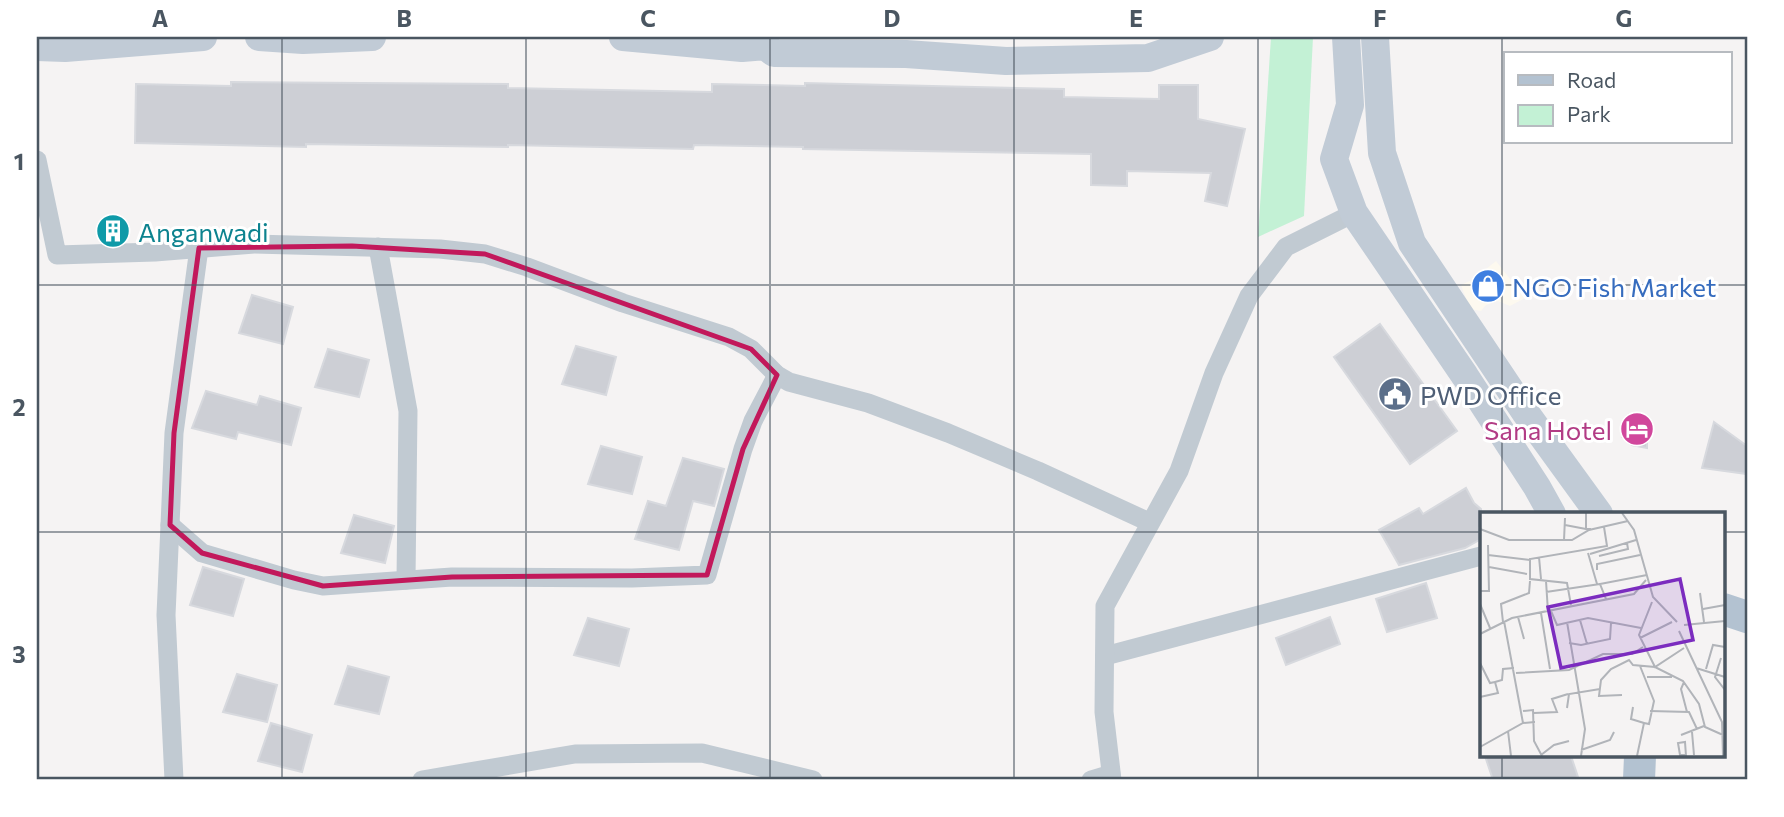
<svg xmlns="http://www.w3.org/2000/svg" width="1784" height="817" font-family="Commissioner,sans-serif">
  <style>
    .commercial { fill: #fdf9ef }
    .green { fill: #c3f1d5 }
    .building { fill: #cdcfd5; stroke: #d7d9de; stroke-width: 2 }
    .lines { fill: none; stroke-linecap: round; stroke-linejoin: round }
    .street { stroke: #c1cad2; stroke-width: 19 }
    .secondary { stroke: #c1cbd6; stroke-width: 28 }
    .primary { stroke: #b3c2d1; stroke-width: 32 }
    .marked { fill: none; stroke: #c2185b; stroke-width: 5; stroke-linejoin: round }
    .grid { fill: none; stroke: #4a5661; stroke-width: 2; stroke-opacity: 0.55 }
    .labels { text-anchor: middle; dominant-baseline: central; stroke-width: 6; stroke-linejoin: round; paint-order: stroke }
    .culture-label { font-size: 26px; fill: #0d838f; stroke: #fff; text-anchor: start }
    .shop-label { font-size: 26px; fill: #366cbe; stroke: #fff; text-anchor: start }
    .service-label { font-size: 26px; fill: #4e5e75; stroke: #fff; text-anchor: start }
    .hotel-label { font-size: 26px; fill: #b23c85; stroke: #fff; text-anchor: end }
    .inset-road { fill: none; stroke: #b1b4b9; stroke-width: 2 }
    .view { fill: #7b2cbf; fill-opacity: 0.15; stroke: #7b2cbf; stroke-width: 3.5 }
    .inset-edge { fill: none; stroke: #4a5661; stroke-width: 3.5 }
    .neatline { fill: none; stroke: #4a5661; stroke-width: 2.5 }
    .grid-label { font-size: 23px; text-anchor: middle; font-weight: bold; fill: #4a5661 }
  </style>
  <rect width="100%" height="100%" fill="#f5f3f3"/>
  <polygon class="commercial" points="1496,261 1525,298 1510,306 1498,301 1486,305 1481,311 1470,309 1461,285 1472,280"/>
  <polygon class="green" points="1271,37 1313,37 1304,216 1258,237"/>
  <g class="building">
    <polygon points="231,82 508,84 508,88 712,92 712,84 805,86 805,83 1064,89 1064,97 1159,99 1159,85 1198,85 1198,119 1245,129 1227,206 1205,201 1211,173 1127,171 1127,186 1091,185 1091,154 803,149 803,147 694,145 693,149 508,145 508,147 306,144 306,147 135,143 136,84 231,86"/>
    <polygon points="252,295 293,307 283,344 239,333"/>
    <polygon points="1380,324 1457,431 1410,464 1334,357"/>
    <polygon points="576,346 616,357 606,395 562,384"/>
    <polygon points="328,349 369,360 359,397 315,387"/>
    <polygon points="206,391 257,405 260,396 301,408 291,445 238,432 236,439 192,428"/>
    <polygon points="1629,415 1647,419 1647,448 1632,445 1622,437"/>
    <polygon points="1714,422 1747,446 1747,474 1702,468"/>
    <polygon points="601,446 642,457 632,494 588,484"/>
    <polygon points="683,458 724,469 714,506 693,501 679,550 635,539 648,501 666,506"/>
    <polygon points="1466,488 1474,503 1481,509 1481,525 1479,528 1481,539 1465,548 1399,565 1379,530 1419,508 1423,514"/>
    <polygon points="354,515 394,526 385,563 341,553"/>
    <polygon points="203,567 244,579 233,616 190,605"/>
    <polygon points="1426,583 1437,618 1387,632 1376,599"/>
    <polygon points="1330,617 1340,644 1286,665 1276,638"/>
    <polygon points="588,618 629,629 619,666 574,655"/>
    <polygon points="348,666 389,677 379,714 335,704"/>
    <polygon points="237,674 277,685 267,722 223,712"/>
    <polygon points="271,723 312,735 302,772 258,761"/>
    <polygon points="1485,756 1571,756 1578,777 1568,780 1493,780"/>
  </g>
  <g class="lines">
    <g class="street">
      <polyline points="37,160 57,255 155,252 254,244 440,249 485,254 527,267 623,303 729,337 751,349 777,375 789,382 868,403 948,433 1038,471 1149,522"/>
      <polyline points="378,247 408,411 406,580"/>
      <polyline points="170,525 202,553 294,580 323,586 452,577 632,578 707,575 743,449 753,421 777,375"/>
      <polyline points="1105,656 1481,556"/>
      <polyline points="174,780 166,615 170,525 174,433 199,248"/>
      <polyline points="422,780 575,754 702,753 813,780"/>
      <polyline points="1091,780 1111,774"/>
      <polyline points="1112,780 1104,712 1105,606 1179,471 1214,373 1249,296 1286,247 1354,213"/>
    </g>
    <g class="secondary">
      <polyline points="259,37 303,40 372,37"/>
      <polyline points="623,37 742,48 765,46 774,53 906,54 1006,61 1148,58 1210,37"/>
      <polyline points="1346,37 1350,105 1334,159 1354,213 1465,376 1537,487 1552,514"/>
      <polyline points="1375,37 1382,153 1412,243 1525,412 1599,514"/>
      <polyline points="37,47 65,48 203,37"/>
    </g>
    <g class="primary">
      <polyline points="1723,609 1747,617"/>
      <polyline points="1639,780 1640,756"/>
    </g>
  </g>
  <path class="marked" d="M 352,246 L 485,254 L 751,349 L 777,375 L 743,449 L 707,575 L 452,577 L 323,586 L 202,553 L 170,525 L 174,433 L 199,248 Z"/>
  <path class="grid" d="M 282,37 L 282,780M 526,37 L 526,780M 770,37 L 770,780M 1014,37 L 1014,780M 1258,37 L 1258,780M 1502,37 L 1502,514M 37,285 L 1747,285M 37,532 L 1481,532M 1723,532 L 1747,532M 1502,756 L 1502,780"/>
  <defs>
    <g id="building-disc" transform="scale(1.75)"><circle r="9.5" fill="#0f9aa8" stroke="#fff"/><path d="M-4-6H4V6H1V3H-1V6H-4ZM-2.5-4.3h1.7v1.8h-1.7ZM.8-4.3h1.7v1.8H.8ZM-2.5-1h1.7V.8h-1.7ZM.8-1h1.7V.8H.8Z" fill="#fff"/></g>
    <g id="shop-disc" transform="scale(1.75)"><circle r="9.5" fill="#3f7fe0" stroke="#fff"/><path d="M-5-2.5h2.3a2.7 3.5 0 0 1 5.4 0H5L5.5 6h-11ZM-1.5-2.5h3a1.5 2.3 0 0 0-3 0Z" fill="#fff"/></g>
    <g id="civic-disc" transform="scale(1.75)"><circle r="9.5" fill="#5c6f8a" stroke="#fff"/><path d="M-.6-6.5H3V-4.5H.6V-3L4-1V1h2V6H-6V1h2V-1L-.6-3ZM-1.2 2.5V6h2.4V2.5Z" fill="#fff"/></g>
    <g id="hotel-disc" transform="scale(1.75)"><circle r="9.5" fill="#d1479c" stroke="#fff"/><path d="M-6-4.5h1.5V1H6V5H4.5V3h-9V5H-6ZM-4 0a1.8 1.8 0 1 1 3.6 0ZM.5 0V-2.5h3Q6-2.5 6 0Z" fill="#fff"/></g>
  </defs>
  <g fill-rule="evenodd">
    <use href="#building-disc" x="113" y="231"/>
    <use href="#shop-disc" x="1488" y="286"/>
    <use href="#civic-disc" x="1395" y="394"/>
    <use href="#hotel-disc" x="1637" y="429"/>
  </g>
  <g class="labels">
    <g class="culture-label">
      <text x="138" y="231">Anganwadi</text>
    </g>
    <g class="shop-label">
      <text x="1512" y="286">NGO Fish Market</text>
    </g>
    <g class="service-label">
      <text x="1420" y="394">PWD Office</text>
    </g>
    <g class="hotel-label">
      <text x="1612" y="429">Sana Hotel</text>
    </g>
  </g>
  <g transform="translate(1480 512)">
    <rect width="245" height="245" fill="#f5f3f3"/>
    <path class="inset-road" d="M 106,1 L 106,17 L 111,17M 142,1 L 154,18 L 173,85 L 197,110M 85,13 L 106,17M 0,17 L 29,28 L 92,28 L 109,18 L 148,9M 84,28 L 85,6M 108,41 L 117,72M 110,42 L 156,28M 8,43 L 50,48M 119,44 L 148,37 L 147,31M 59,45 L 61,67M 9,55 L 47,62M 117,58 L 117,52 L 160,43M 66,69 L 68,100M 0,79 L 9,79 L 8,33M 66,80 L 120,72M 220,81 L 224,110M 126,87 L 120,72 L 167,63M 172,90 L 159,123 L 175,155 L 204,136M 0,92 L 10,116M 91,93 L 87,71 L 50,67 L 50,47 L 127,34 L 124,15M 223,97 L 245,93M 71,99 L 77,113 L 108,106 L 161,116M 61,101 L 70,157M 38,105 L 44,127M 100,108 L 107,132M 24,109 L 43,211M 23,110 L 21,92 L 49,81 L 50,69M 87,110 L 105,217 L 101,244M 204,113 L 245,109M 199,119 L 242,210 L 243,244M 0,122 L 32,106 L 154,82 L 166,68M 160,126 L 192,110M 89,131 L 101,133 L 130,127 L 131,111M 241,146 L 235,165 L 245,178M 0,151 L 10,171 L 15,170M 160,154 L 174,189 L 169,212 L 164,211M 216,156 L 245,165M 226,157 L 233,133 L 245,135M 36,161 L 89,158 L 123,142 L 152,142 L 163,135M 167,165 L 192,165M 204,170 L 201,177 L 207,200M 142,183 L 119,184 L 121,168 L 131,157 L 149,148 L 153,153 L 175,155 L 203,169 L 219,192 L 225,215 L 243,223M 0,185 L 18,181 L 15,170 L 22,168 L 23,157 L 34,156M 153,195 L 151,207 L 164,211 L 157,244M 87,196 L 89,182 L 120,177M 43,199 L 53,198 L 54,229 L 62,244M 170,199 L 209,200 L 217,217M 54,201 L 77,200 L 72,187 L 88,182M 28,219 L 31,244M 212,220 L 214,243M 201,223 L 224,214M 0,235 L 43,211 L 55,210M 101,238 L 130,228 L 134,220M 61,243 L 74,233 L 89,229M 206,243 L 200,243 L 198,231 L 205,230 L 206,244"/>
    <path class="view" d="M 200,67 L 213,128 L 81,156 L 68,95 Z"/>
    <rect width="245" height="245" class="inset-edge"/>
  </g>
  <rect width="1784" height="817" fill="none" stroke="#ffffff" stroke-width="77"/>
  <rect x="1504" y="52" width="228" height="91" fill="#ffffff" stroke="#b7bbc0" stroke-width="2"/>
  <rect x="1518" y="75" width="35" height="10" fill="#b3c2d1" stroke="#b7bbc0" stroke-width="2"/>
  <text x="1567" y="88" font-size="21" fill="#4a5661">Road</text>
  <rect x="1518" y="105" width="35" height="21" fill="#c3f1d5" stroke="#b7bbc0" stroke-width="2"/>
  <text x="1567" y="122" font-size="21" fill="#4a5661">Park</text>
  <rect x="38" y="38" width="1708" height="740" class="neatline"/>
  <g class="grid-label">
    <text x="160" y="27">A</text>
    <text x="404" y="27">B</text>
    <text x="648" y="27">C</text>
    <text x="892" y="27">D</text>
    <text x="1136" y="27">E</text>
    <text x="1380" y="27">F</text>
    <text x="1624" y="27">G</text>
    <text x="19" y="170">1</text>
    <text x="19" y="416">2</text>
    <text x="19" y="663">3</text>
  </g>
</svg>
